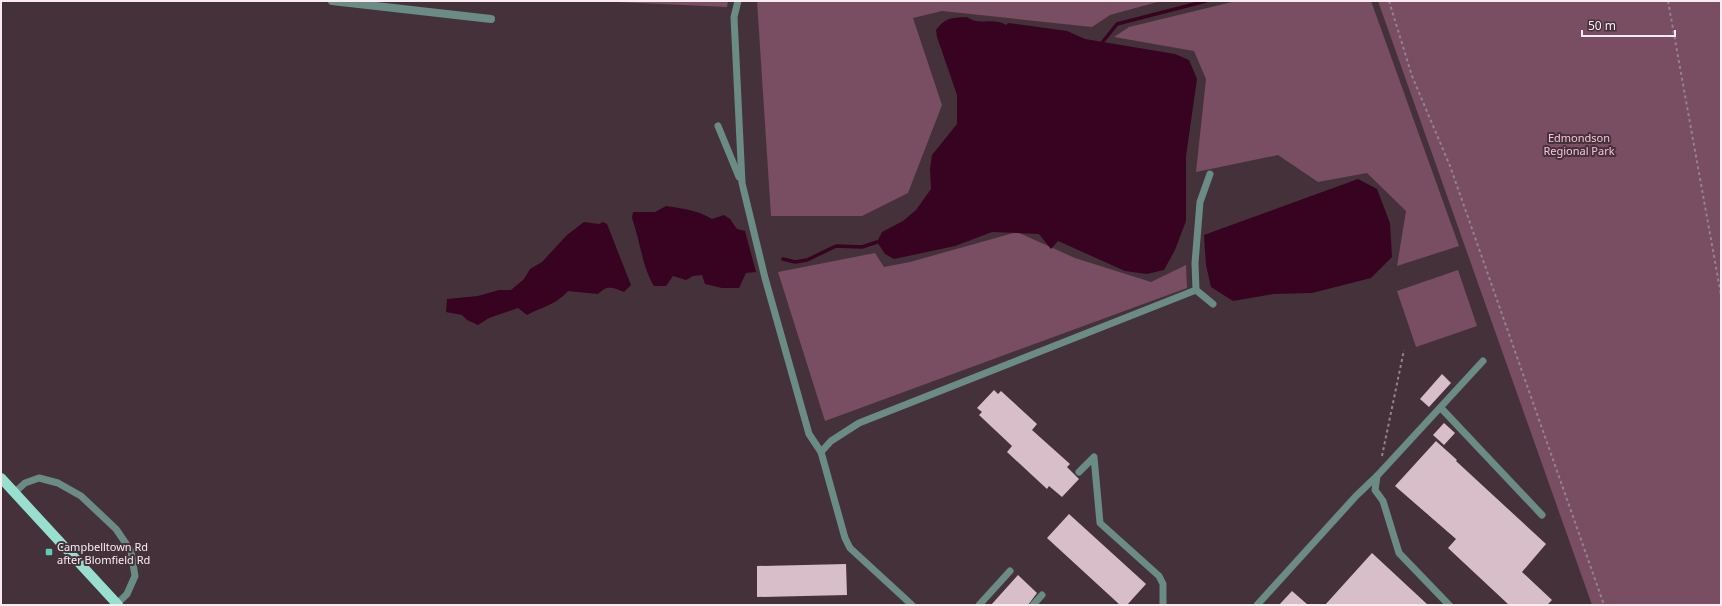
<svg xmlns="http://www.w3.org/2000/svg" width="1722" height="606" font-family="'Noto Sans',sans-serif">
  <style>
    .green { fill: #794d62 }
    .water { fill: #370321 }
    .lines { fill: none; stroke-linecap: round; stroke-linejoin: round }
    .stream { stroke: #370321; stroke-width: 3.5 }
    .building { fill: #d8bec9 }
    .path { stroke: #94838a; stroke-width: 2; stroke-dasharray: 3 3; stroke-linecap: butt }
    .lane { stroke: #6a8c84; stroke-width: 7 }
    .street { stroke: #6a8c84; stroke-width: 8 }
    .primary { stroke: #98dfcf; stroke-width: 10 }
    .poi-dot { fill: #5eceb8; stroke: #45313a; stroke-width: 1.5 }
    .labels { text-anchor: middle; dominant-baseline: central; stroke-width: 4; stroke-linejoin: round; paint-order: stroke }
    .park-label { font-size: 11px; fill: #f9c1d9; stroke: #45313a }
    .poi-label { font-size: 11px; fill: #f9ecf1; stroke: #45313a; text-anchor: start }
  </style>
  <rect width="100%" height="100%" fill="#45313a"/>
  <g class="green">
    <polygon points="596,1 728,1 727,7"/>
    <polygon points="757,1 1161,1 1110,15 1092,27 942,11 913,18 942,105 908,193 862,216 771,216"/>
    <polygon points="1236,1 1371,1 1459,246 1397,266 1406,211 1367,173 1318,182 1278,155 1196,172 1206,79 1194,51 1114,37 1129,27"/>
    <polygon points="1378,1 1721,1 1721,605 1592,605"/>
    <polygon points="1017,232 1075,258 1151,282 1186,265 1187,288 825,421 778,272 875,253 884,267 910,262"/>
    <polygon points="1458,270 1477,326 1416,347 1397,291"/>
  </g>
  <g class="water">
    <path d="M 967,17 C 978,26 994,17 1006,25 L 1008,23 L 1067,31 L 1085,39 L 1175,54 L 1189,60 L 1197,79 L 1186,156 L 1186,221 L 1175,250 L 1164,270 L 1147,274 L 1125,271 L 1058,241 L 1051,249 L 1039,234 L 992,232 L 955,246 L 894,259 L 885,254 L 877,242 L 882,232 L 903,221 L 916,210 L 931,189 L 930,169 L 932,155 L 957,124 L 957,95 L 937,37 L 936,30 C 946,17 951,18 967,17 Z"/>
    <polygon points="1358,179 1377,189 1390,223 1392,257 1371,278 1312,293 1273,294 1233,301 1211,287 1206,265 1204,235"/>
    <path d="M 666,206 C 684,209 697,210 712,219 L 724,215 L 730,219 L 737,229 L 745,231 L 756,272 L 746,273 L 739,288 L 722,288 L 705,284 L 702,275 L 693,276 L 686,280 L 673,276 L 666,286 L 654,286 C 642,267 640,240 632,218 L 633,212 L 655,212 Z"/>
    <path d="M 584,222 L 599,224 L 603,222 L 607,224 L 631,285 L 624,292 C 612,287 607,285 598,294 L 568,291 C 554,306 544,306 527,315 L 518,308 L 489,318 L 478,325 L 467,320 L 462,315 L 446,312 L 447,299 L 478,296 L 499,290 L 511,290 L 524,279 L 530,269 L 542,262 L 567,235 Z"/>
  </g>
  <g class="lines">
    <g class="stream">
      <polyline points="1101,44 1117,24 1206,1"/>
      <polyline points="783,259 795,262 807,260 836,246 862,247 877,242"/>
    </g>
  </g>
  <g class="building">
    <polygon points="1442,374 1451,383 1429,407 1420,399"/>
    <polygon points="994,390 998,394 1001,391 1037,424 1032,430 1070,464 1067,467 1079,479 1062,497 1049,486 1047,489 1007,452 1012,446 979,415 982,412 977,408"/>
    <polygon points="1444,423 1455,433 1444,445 1433,435"/>
    <polygon points="1436,441 1457,460 1456,461 1546,544 1522,572 1552,600 1547,605 1509,605 1448,548 1456,539 1395,486"/>
    <polygon points="1069,514 1146,584 1127,605 1120,605 1047,538"/>
    <polygon points="1372,553 1428,605 1325,605"/>
    <polygon points="846,564 847,595 757,597 757,566"/>
    <polygon points="1018,575 1037,593 1028,605 991,605"/>
    <polygon points="1292,591 1308,605 1279,605"/>
  </g>
  <g class="lines">
    <g class="path">
      <polyline points="1389,1 1412,76 1450,166 1604,605"/>
      <polyline points="1668,1 1721,295"/>
      <polyline points="1382,456 1404,350"/>
    </g>
    <g class="lane">
      <polyline points="738,1 734,17 742,183 765,278 809,434 821,452"/>
      <polyline points="718,126 739,177"/>
      <polyline points="1196,290 1213,304"/>
      <polyline points="1441,408 1542,515"/>
      <polyline points="1079,472 1094,457 1100,523 1159,576 1163,584 1163,605"/>
      <polyline points="14,493 25,483 39,478 58,483 81,496 116,529 131,551 135,576 127,594 117,604"/>
      <polyline points="912,605 850,548 845,538 821,452 831,441 859,423 1196,290 1195,263 1200,202 1210,174"/>
      <polyline points="979,605 1010,571"/>
      <polyline points="1033,605 1042,595"/>
      <polyline points="1257,605 1356,496 1377,476"/>
      <polyline points="1449,605 1399,553 1383,501 1375,490 1377,476 1483,361"/>
    </g>
    <polyline class="street" points="332,1 491,19"/>
    <polyline class="primary" points="1,478 118,605"/>
  </g>
  <rect class="poi-dot" x="45" y="548" width="8" height="8" rx="2"/>
  <g class="labels">
    <g class="park-label">
      <text x="1579" y="137">Edmondson<tspan x="1579" dy="13">Regional Park</tspan></text>
    </g>
    <g class="poi-label">
      <text x="57" y="546">Campbelltown Rd<tspan x="57" dy="13">after Blomfield Rd</tspan></text>
    </g>
  </g>
  <rect width="1722" height="606" fill="none" stroke="#f9ecf1" stroke-width="4"/>
  <path d="M1582 30v6h93v-6" fill="none" stroke="#f9ecf1" stroke-width="2"/>
  <text x="1588" y="30" font-size="12" fill="#f9ecf1" stroke="#45313a" stroke-width="3" paint-order="stroke">50 m</text>
</svg>
